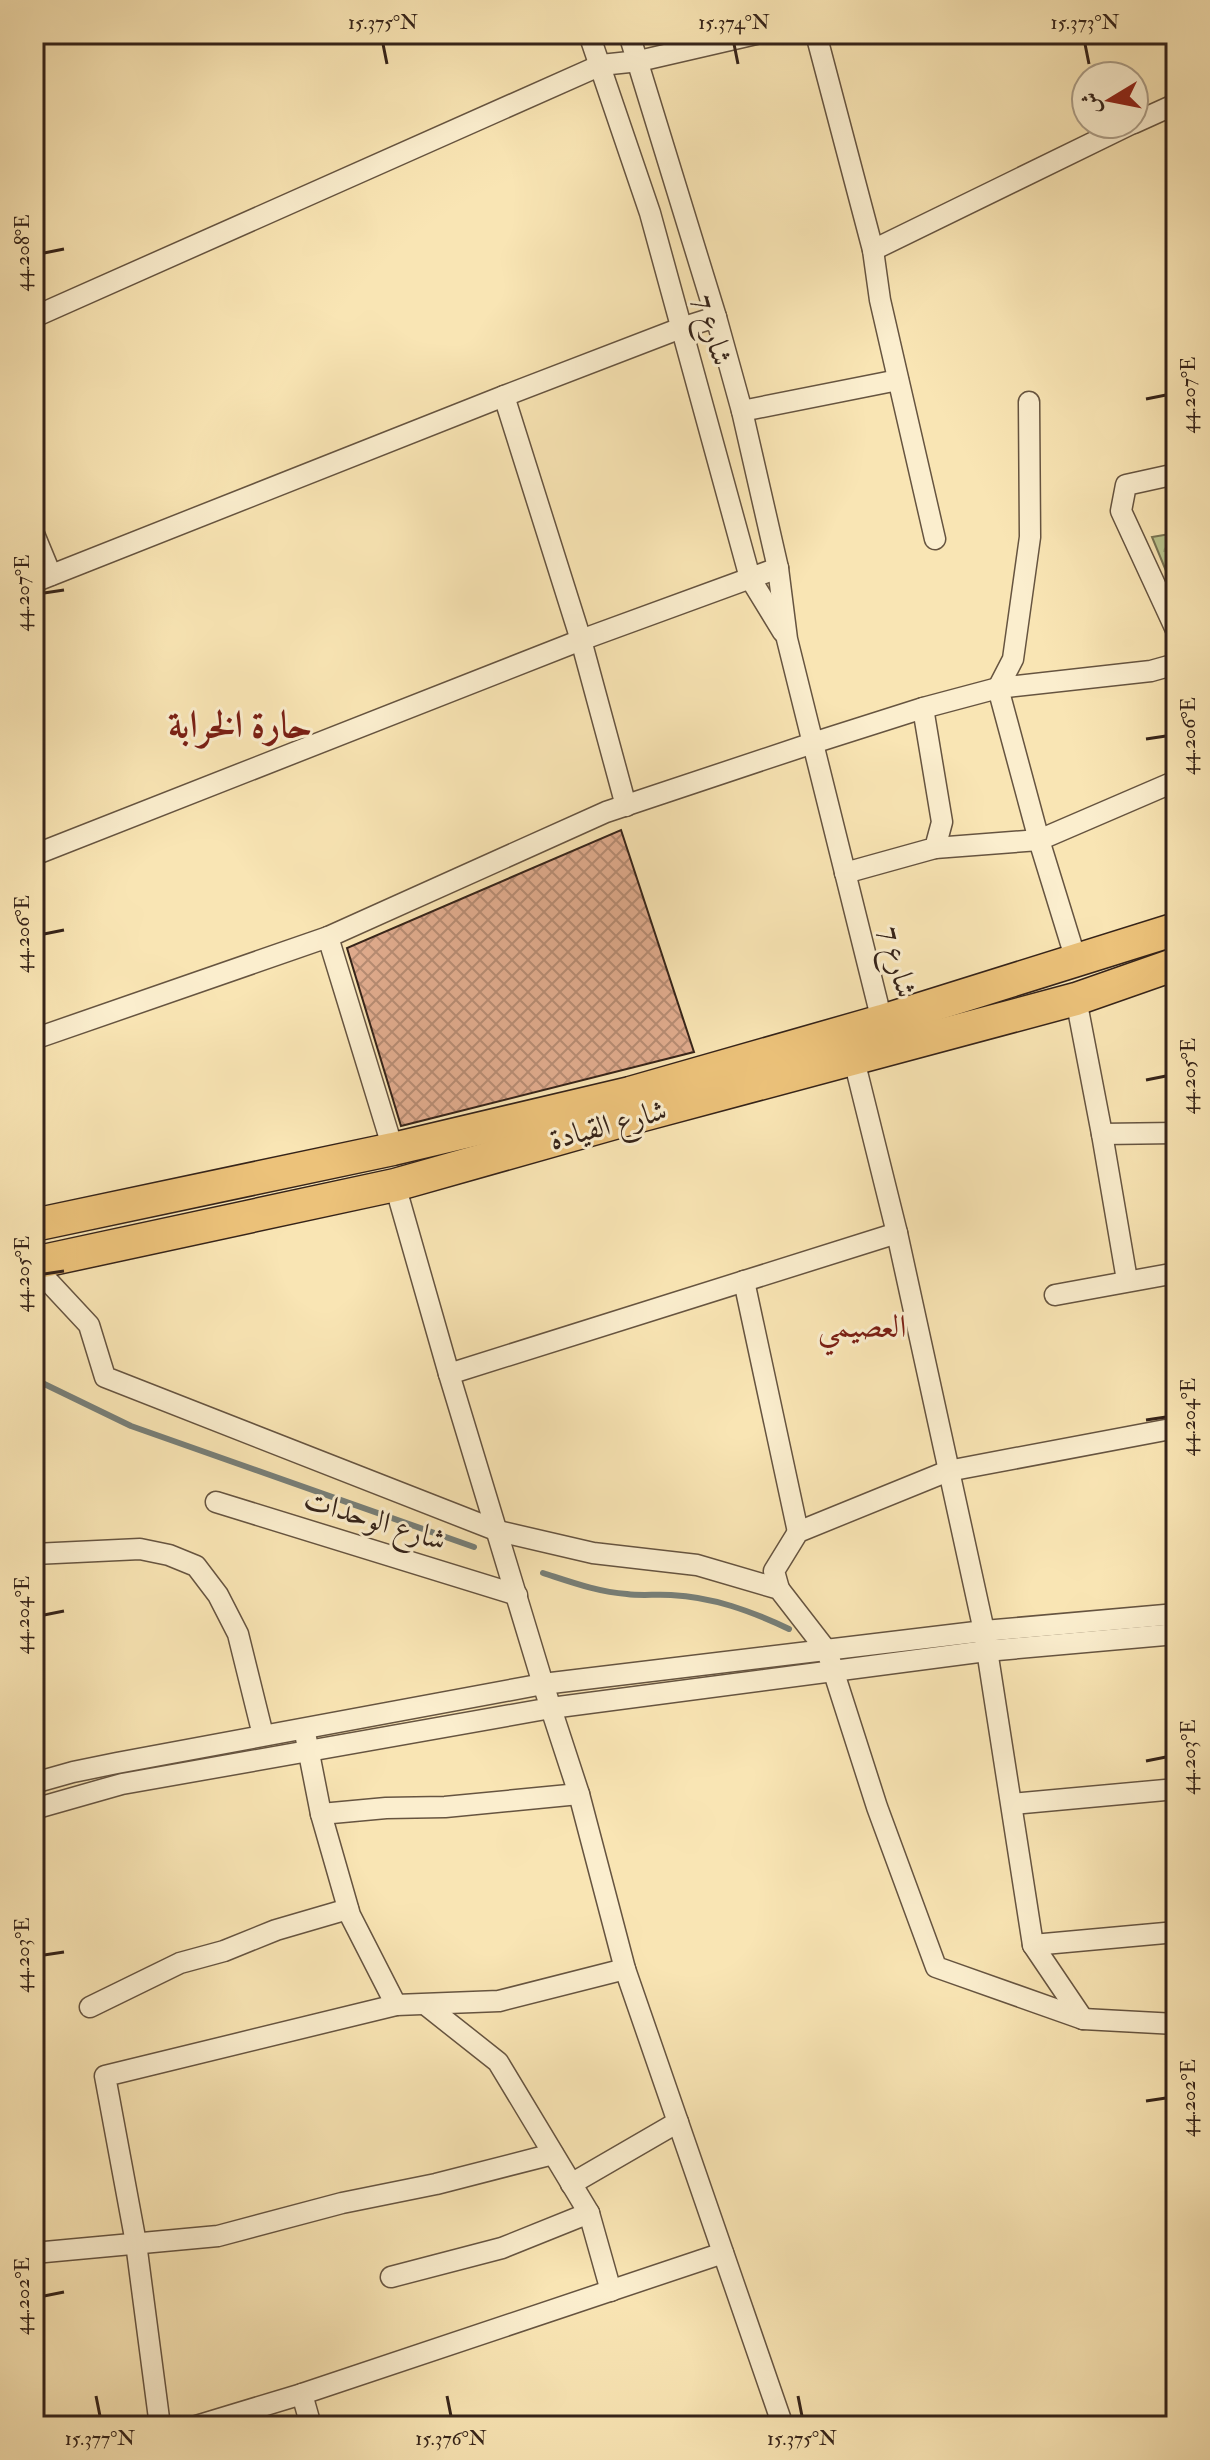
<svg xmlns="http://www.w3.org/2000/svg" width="1210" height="2460" font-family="'IM FELL Double Pica',Amiri,serif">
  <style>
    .park { fill: url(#park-crowns); stroke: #787454; stroke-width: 2 }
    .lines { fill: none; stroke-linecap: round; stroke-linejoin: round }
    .stream { stroke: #777f78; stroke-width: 6 }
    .building { fill: url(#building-cross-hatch); stroke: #352319; stroke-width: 2 }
    .minor-casing { stroke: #665440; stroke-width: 23 }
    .primary-casing { stroke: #352319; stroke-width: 35 }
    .minor { stroke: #fbeece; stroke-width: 20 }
    .primary { stroke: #ecc27a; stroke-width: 32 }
    .ticks { fill: none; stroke: #352319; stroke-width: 3 }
    .labels { text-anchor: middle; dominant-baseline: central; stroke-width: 6; stroke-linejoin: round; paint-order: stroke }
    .street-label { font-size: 30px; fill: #352319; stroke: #fbeece }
    .neighbourhood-label { font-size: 32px; fill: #7a1f14; stroke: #fbeece }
    .district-label { font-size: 38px; font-weight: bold; fill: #7a1f14; stroke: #fbeece }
    .neatline { fill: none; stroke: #352319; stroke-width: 3 }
    .ticks-label { font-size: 20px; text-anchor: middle; fill: #352319 }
  </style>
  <defs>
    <pattern id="park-crowns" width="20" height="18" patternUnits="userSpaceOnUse" patternTransform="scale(2)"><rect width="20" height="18" fill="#bac58f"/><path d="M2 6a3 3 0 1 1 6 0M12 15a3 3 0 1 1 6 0" fill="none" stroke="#a0a97b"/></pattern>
    <pattern id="building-cross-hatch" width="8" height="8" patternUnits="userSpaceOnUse" patternTransform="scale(2)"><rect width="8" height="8" fill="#e1ac8e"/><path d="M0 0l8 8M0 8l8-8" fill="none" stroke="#b78c73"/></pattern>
  </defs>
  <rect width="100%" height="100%" fill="#f9e5b4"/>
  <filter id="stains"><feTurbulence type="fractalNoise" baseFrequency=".0025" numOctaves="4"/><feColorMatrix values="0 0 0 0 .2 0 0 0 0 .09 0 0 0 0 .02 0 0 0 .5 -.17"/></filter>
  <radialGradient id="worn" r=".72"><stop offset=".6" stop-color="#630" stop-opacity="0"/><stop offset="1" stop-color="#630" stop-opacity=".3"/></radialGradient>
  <polygon class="park" points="1176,533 1176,595 1152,537"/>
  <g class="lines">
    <g class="stream">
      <polyline points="34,1379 131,1426 474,1547"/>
      <path d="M 543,1573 C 571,1582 598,1592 627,1594 C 641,1596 656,1594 671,1595 C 713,1597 751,1611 789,1629"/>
    </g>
  </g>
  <polygon class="building" points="621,830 694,1052 401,1126 347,948"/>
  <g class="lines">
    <g class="minor-casing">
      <g id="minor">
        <polyline points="589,34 650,213 750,578 783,632"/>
        <polyline points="629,34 716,317 742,411 778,568 787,639 882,1021"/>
        <polyline points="816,34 873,250 880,300 935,539"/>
        <polyline points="1134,123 1176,104"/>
        <polyline points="873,250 1131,124"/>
        <polyline points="34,317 601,65 639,61 756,34"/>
        <polyline points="504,396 581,640 626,806"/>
        <polyline points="1029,402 1030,537 1013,659 998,688 1039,840 1076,960"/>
        <polyline points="742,411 898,380"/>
        <polyline points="1176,474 1126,485 1121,511 1176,630"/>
        <polyline points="34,534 51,575"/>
        <polyline points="34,582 504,396 681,328 716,317"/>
        <polyline points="935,848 1039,840 1176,781"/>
        <polyline points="34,855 581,640 778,568"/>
        <polyline points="845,873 935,848 942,822 923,708"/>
        <polyline points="328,937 606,812 813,743 923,708 998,688 1151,671 1176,664"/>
        <polyline points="1076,999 1102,1134 1127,1280"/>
        <polyline points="34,1039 328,937 393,1149"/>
        <polyline points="854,1060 897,1233 984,1631 1033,1945 1083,2019"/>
        <polyline points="1102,1134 1176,1133"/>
        <polyline points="395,1185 449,1374 543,1684 579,1794 625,1969 783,2426"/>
        <polyline points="34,1266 89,1325 105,1377 498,1531 593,1553 697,1565 779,1589 827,1651 877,1807 936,1967 1083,2019 1176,2024"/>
        <polyline points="744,1281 798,1532"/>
        <polyline points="1055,1295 1176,1273"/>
        <polyline points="449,1374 897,1233"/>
        <polyline points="216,1502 517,1595"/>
        <polyline points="34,1554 140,1549 169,1555 196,1566 218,1595 238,1634 263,1735"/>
        <polyline points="779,1589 774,1571 798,1532 948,1471 1176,1428"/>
        <polyline points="306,1738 321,1814 350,1915 396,2005"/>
        <polyline points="34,1783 73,1772 117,1763 543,1684 984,1631 1176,1614"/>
        <polyline points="1012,1804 1176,1789"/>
        <polyline points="34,1809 122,1784 551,1708 986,1651 1176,1634"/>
        <polyline points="321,1814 386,1808 445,1807 579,1794"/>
        <polyline points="1033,1945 1176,1932"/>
        <polyline points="426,2005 498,2062 589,2213 611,2291"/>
        <polyline points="90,2007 180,1963 224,1951 276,1930 348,1909"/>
        <polyline points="571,2184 678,2122"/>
        <polyline points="34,2253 218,2236 342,2203 436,2184 553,2154"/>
        <polyline points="391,2277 502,2248 589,2213"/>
        <polyline points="302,2394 311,2426"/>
        <polyline points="160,2426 136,2243 105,2076 396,2005 499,2001 625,1969"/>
        <polyline points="196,2426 302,2394 723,2253"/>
      </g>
    </g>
    <g class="primary-casing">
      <g id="primary">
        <polyline points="34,1225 393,1149 630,1093 882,1021 1176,929"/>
        <polyline points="34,1263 395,1185 639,1116 1076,999 1176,964"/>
      </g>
    </g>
    <use href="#minor" class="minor"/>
    <use href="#primary" class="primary"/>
  </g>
  <path class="ticks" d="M 383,44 L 387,64M 734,44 L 738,64M 1085,44 L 1089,64M 44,253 L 64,249M 1146,399 L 1166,395M 44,593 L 64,590M 1146,739 L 1166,736M 44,934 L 64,930M 1146,1080 L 1166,1076M 44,1274 L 64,1271M 1146,1420 L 1166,1417M 44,1615 L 64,1611M 1146,1761 L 1166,1757M 44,1955 L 64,1952M 1146,2101 L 1166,2098M 44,2296 L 64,2292M 96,2396 L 100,2416M 447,2396 L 451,2416M 798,2396 L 802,2416"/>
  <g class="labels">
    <g class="street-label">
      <text transform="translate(713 330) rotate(74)">شارع 7</text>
      <text transform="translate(898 962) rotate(76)">شارع 7</text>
      <text transform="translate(608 1125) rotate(-15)">شارع القيادة</text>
      <text transform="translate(375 1520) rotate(17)">شارع الوحدات</text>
    </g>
    <g class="neighbourhood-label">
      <text x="862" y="1327">العصيمي</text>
    </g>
    <g class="district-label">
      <text x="240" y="725">حارة الخرابة</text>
    </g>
  </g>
  <rect width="1210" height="2460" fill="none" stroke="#f9e5b4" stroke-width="88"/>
  <g transform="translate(1110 100) rotate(260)"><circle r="38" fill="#fbeece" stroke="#ac9d86" stroke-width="2"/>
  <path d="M0-6L14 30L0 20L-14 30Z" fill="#8f2418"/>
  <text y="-12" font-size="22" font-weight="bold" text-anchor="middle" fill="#352319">ش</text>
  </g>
  <rect x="44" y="44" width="1122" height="2372" class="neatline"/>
  <g class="ticks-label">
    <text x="383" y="29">15.375°N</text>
    <text x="734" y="29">15.374°N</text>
    <text x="1085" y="29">15.373°N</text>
    <text transform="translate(22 253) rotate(-90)" y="7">44.208°E</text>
    <text transform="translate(1188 395) rotate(-90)" y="7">44.207°E</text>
    <text transform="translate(22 593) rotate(-90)" y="7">44.207°E</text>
    <text transform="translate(1188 736) rotate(-90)" y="7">44.206°E</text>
    <text transform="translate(22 934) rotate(-90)" y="7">44.206°E</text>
    <text transform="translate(1188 1076) rotate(-90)" y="7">44.205°E</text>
    <text transform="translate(22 1274) rotate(-90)" y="7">44.205°E</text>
    <text transform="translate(1188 1417) rotate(-90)" y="7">44.204°E</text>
    <text transform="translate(22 1615) rotate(-90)" y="7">44.204°E</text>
    <text transform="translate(1188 1757) rotate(-90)" y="7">44.203°E</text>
    <text transform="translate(22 1955) rotate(-90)" y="7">44.203°E</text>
    <text transform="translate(1188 2098) rotate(-90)" y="7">44.202°E</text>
    <text transform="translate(22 2296) rotate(-90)" y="7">44.202°E</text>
    <text x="100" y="2445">15.377°N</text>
    <text x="451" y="2445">15.376°N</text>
    <text x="802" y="2445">15.375°N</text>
  </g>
  <rect width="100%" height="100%" filter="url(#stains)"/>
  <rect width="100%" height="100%" fill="url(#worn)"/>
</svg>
